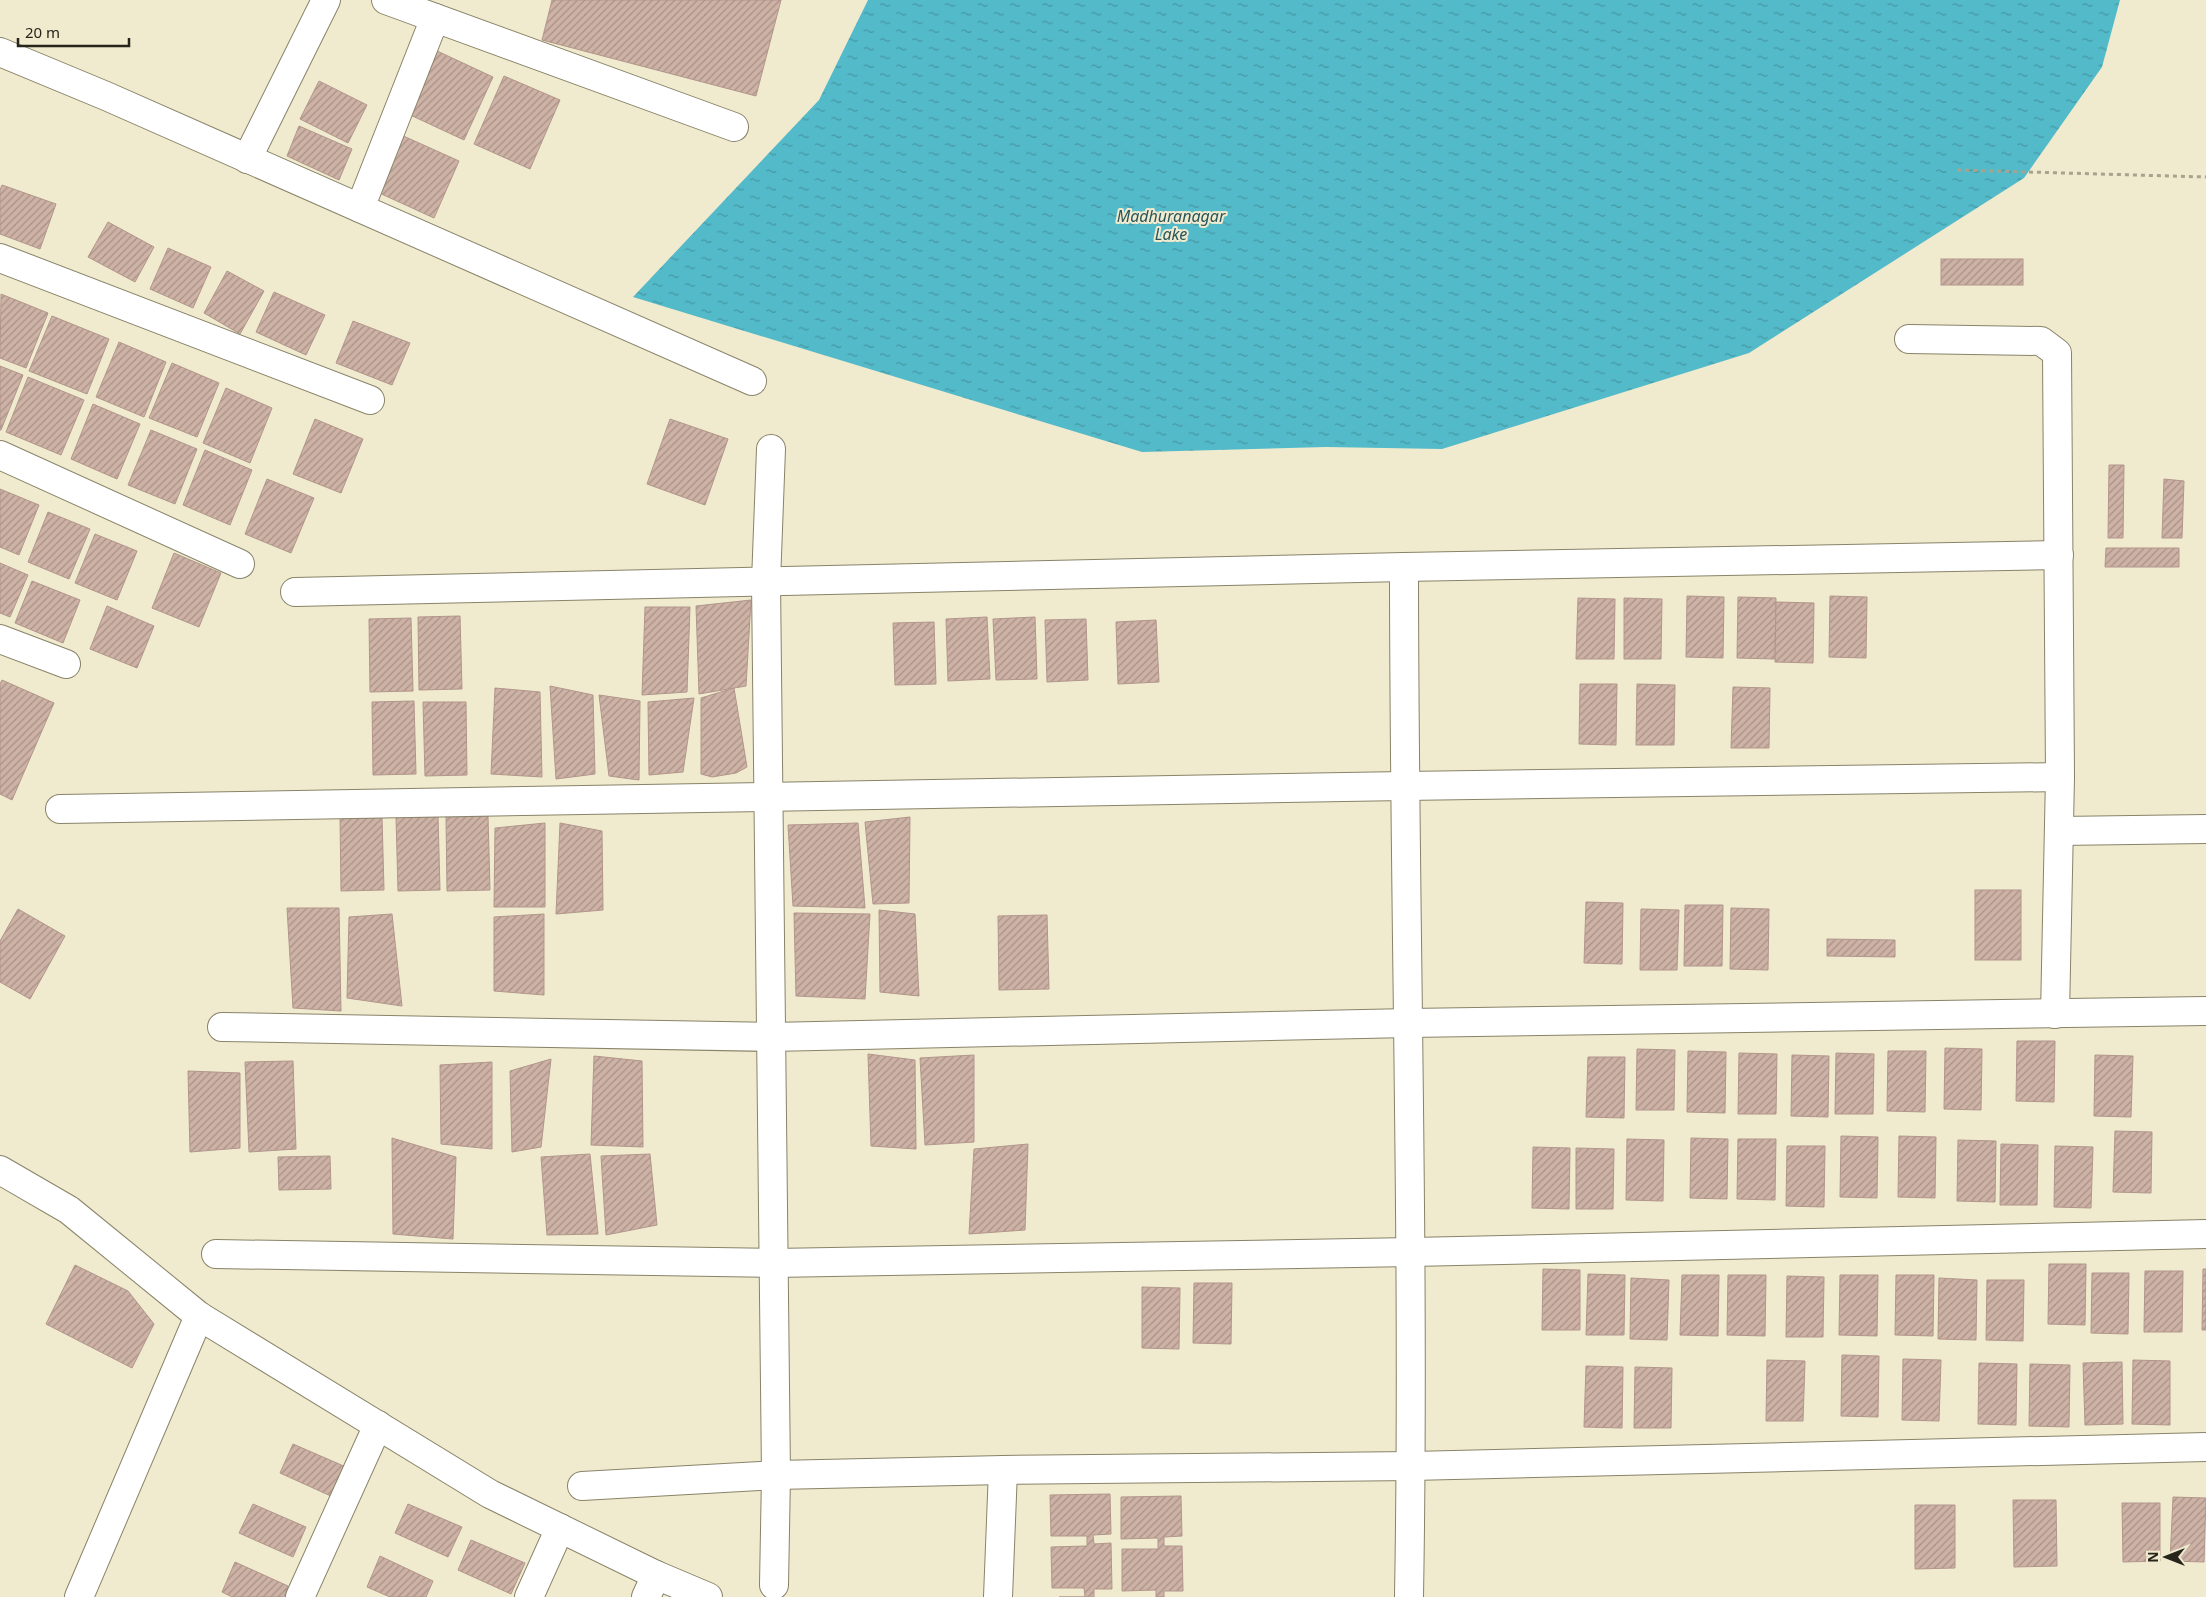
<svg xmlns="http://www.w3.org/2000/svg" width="2206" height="1597" font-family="'Noto Sans',sans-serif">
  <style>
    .water { fill: url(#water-ripples) }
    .building { fill: url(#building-hatch); stroke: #b2968b }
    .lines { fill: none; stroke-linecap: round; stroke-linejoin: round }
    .minor-casing { stroke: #888369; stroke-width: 30 }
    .path { stroke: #a7a38d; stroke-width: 3; stroke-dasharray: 4 4; stroke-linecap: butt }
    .minor { stroke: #fff; stroke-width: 28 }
    .labels { text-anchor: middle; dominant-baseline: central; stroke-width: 4; stroke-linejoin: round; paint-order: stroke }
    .water-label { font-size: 16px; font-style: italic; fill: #28555c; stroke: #f0eace }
  </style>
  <defs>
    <pattern id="water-ripples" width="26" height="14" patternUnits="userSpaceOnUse" patternTransform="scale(1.25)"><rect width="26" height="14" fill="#53bac9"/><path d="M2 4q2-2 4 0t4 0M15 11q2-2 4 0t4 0" fill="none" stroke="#4597a2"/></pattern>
    <pattern id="building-hatch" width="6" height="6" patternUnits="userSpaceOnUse" patternTransform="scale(1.25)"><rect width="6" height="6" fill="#ceb2a6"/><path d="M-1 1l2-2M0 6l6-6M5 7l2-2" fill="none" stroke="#a79186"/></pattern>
  </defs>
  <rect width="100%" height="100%" fill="#f0eace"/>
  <polygon class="water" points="868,0 2120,0 2102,67 2024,178 1749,353 1442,449 1326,447 1142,452 633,297 819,100"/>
  <g class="building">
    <polygon points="552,0 781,0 756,96 542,40"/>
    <polygon points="435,50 493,77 464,140 406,113"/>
    <polygon points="504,76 560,100 530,169 474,144"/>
    <polygon points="319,81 367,105 348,143 300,119"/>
    <polygon points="299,126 352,149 339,180 287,156"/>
    <polygon points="399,134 459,161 434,218 375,191"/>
    <polygon points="2,185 56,204 40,249 0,234 0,190"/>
    <polygon points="108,222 154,247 135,282 88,257"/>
    <polygon points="168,248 211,267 193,308 150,289"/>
    <rect x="1941" y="259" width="82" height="26"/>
    <polygon points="227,271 264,291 240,334 204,313"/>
    <polygon points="274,292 325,315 306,355 256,332"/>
    <polygon points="1,294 48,313 26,368 0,358"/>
    <polygon points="52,316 109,339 87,394 29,371"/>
    <polygon points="353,321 410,343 392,385 336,363"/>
    <polygon points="119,342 166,362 144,417 96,397"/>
    <polygon points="172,363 219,383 197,437 149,418"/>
    <polygon points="0,366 23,375 1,430 0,430"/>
    <polygon points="28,377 84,400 61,455 6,432"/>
    <polygon points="226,388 272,408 250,463 203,443"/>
    <polygon points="93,404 140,424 117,479 71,459"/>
    <polygon points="315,419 363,439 341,493 293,474"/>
    <polygon points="670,419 728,439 705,505 647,484"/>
    <polygon points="151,430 197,449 175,504 128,485"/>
    <polygon points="205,450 252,470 230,525 183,505"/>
    <polygon points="2109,465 2124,465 2123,538 2108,538"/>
    <polygon points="267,479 314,498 291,553 245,534"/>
    <polygon points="2164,479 2184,481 2182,538 2162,538"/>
    <polygon points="0,489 39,505 19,555 0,547"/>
    <polygon points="48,512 90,529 69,579 28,562"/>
    <polygon points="95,534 137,551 117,600 75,583"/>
    <polygon points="2106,548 2179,548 2179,567 2105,567"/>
    <polygon points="174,553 221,573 199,627 152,608"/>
    <polygon points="0,563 28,575 10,617 0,613"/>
    <polygon points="32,581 80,600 63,643 15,623"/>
    <polygon points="1687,596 1724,597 1723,658 1686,657"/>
    <polygon points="1830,596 1867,597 1866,658 1829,657"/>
    <polygon points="1738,597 1776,598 1775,659 1737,658"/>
    <polygon points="1578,598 1615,599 1614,659 1576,659"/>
    <polygon points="1624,598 1662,599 1661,659 1624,659"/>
    <polygon points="751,600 746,686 699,694 696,606"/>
    <polygon points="1776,602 1814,603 1813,663 1775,662"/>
    <polygon points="107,606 154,626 137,668 90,649"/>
    <polygon points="645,607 690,607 687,692 642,695"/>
    <polygon points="460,616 462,689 419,690 418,617"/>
    <polygon points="987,617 990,679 948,681 946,619"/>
    <polygon points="1035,617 1037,679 996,680 993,619"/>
    <polygon points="411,618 413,691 370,692 369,619"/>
    <polygon points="1086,619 1088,680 1047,682 1045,620"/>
    <polygon points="1156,620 1159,682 1118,684 1116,622"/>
    <polygon points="934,622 936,684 895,685 893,623"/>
    <polygon points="2,680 54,703 12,800 0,794 0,684"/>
    <polygon points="1580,684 1617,684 1616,745 1579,744"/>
    <polygon points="1637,684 1675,685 1674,745 1636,745"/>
    <polygon points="550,686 593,695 595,774 556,779"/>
    <polygon points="1733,687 1770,688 1769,748 1731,748"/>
    <polygon points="495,688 540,692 542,777 491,774"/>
    <polygon points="734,688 747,767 736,773 712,777 701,774 701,698"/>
    <polygon points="599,695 640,701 639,780 609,776"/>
    <polygon points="694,698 683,772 649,775 648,702"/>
    <polygon points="414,701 416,774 373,775 372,702"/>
    <polygon points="423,702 466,702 467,775 425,776"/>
    <polygon points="438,816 440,890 398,891 396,817"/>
    <polygon points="488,816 490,890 447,891 446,817"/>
    <polygon points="340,817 382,817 384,890 341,891"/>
    <polygon points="910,817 909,903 873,904 865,822"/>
    <polygon points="545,823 545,907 494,907 495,828"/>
    <polygon points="560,823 602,831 603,910 556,914"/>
    <polygon points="858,823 865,908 793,906 788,825"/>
    <rect x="1975" y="890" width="46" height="70"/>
    <polygon points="1586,902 1623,903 1622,964 1584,963"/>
    <polygon points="1685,905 1723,905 1722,966 1684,966"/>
    <polygon points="287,908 339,908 341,1011 293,1008"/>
    <polygon points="1731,908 1769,909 1768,970 1730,969"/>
    <polygon points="18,909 65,936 30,999 0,982 0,941"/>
    <polygon points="1641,909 1679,910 1677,970 1640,970"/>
    <polygon points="879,910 915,914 919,996 880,992"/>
    <polygon points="794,913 870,914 865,999 796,996"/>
    <polygon points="392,914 402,1006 347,998 349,917"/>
    <polygon points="544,914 544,995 494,991 494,917"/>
    <polygon points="1047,915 1049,989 999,990 998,916"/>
    <polygon points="1827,939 1895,940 1895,957 1827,956"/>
    <polygon points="2017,1041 2055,1041 2054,1102 2016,1101"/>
    <polygon points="1945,1048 1982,1049 1981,1110 1944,1109"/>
    <polygon points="1637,1049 1675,1050 1674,1110 1636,1110"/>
    <polygon points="1688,1051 1726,1052 1725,1113 1687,1112"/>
    <polygon points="1888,1051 1926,1051 1925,1112 1887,1111"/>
    <polygon points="1739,1053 1777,1054 1776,1114 1738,1114"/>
    <polygon points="1836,1053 1874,1054 1873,1114 1835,1114"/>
    <polygon points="868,1054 915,1060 916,1149 871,1146"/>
    <polygon points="974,1055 974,1142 925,1145 920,1058"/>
    <polygon points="1792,1055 1829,1056 1828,1117 1791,1116"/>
    <polygon points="2095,1055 2133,1056 2131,1117 2094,1116"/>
    <polygon points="594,1056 642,1061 643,1147 591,1145"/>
    <polygon points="1588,1057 1625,1057 1624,1118 1586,1117"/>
    <polygon points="551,1059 541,1147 512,1152 510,1071"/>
    <polygon points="293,1061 296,1149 249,1152 245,1062"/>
    <polygon points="492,1062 492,1149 441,1144 440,1065"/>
    <polygon points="188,1071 240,1073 240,1148 190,1152"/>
    <polygon points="2115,1131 2152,1132 2151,1193 2113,1192"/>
    <polygon points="1841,1136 1878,1137 1877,1198 1840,1197"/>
    <polygon points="1899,1136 1936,1137 1935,1198 1898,1197"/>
    <polygon points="392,1138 456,1157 453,1239 393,1234"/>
    <polygon points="1691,1138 1728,1139 1727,1199 1690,1198"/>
    <polygon points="1627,1139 1664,1140 1663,1201 1626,1200"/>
    <polygon points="1738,1139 1776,1139 1775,1200 1737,1199"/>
    <polygon points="1958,1140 1996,1141 1995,1202 1957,1201"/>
    <polygon points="1028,1144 1025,1230 969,1234 974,1149"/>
    <polygon points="2001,1144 2038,1145 2037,1205 2000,1205"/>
    <polygon points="1787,1146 1825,1146 1824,1207 1786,1206"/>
    <polygon points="2055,1146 2093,1147 2091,1208 2054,1207"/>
    <polygon points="1533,1147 1570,1148 1569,1209 1532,1208"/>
    <polygon points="1576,1148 1614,1149 1613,1209 1576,1209"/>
    <polygon points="590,1154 598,1234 547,1235 541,1157"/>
    <polygon points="650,1154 657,1225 606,1235 601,1156"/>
    <polygon points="330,1156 331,1189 279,1190 278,1157"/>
    <polygon points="2049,1264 2086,1264 2085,1325 2048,1324"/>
    <polygon points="75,1265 128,1291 154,1324 132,1368 46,1324"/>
    <polygon points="1543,1269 1580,1270 1580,1330 1542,1330"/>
    <polygon points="2203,1269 2206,1269 2206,1330 2202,1330"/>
    <polygon points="2145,1271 2183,1271 2182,1332 2144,1332"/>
    <polygon points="2092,1273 2129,1273 2128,1334 2091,1333"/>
    <polygon points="1588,1274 1625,1275 1624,1335 1586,1335"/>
    <polygon points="1682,1275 1719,1275 1718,1336 1680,1335"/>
    <polygon points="1728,1275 1766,1275 1765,1336 1727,1335"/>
    <polygon points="1840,1275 1878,1275 1877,1336 1839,1335"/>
    <polygon points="1896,1275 1934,1275 1933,1336 1895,1335"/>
    <polygon points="1787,1276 1824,1277 1823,1337 1786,1337"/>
    <polygon points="1631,1278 1669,1280 1667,1340 1630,1339"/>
    <polygon points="1939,1278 1977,1280 1976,1340 1938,1339"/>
    <polygon points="1987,1280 2024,1280 2023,1341 1986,1340"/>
    <polygon points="1194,1283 1232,1283 1231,1344 1193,1343"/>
    <polygon points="1142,1287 1180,1288 1179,1349 1142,1348"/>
    <polygon points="1842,1355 1879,1356 1878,1417 1841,1416"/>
    <polygon points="1903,1359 1941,1360 1939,1421 1902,1420"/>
    <polygon points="1767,1360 1805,1361 1803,1421 1766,1421"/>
    <polygon points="2133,1360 2170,1361 2170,1425 2132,1424"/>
    <polygon points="2122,1362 2123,1424 2085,1425 2083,1363"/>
    <polygon points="1979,1363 2017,1364 2016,1425 1978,1424"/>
    <polygon points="2030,1364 2070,1365 2069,1427 2029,1426"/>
    <polygon points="1586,1366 1623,1367 1622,1428 1584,1427"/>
    <polygon points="1635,1367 1672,1368 1671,1428 1634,1428"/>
    <polygon points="293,1444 346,1467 333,1497 280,1473"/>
    <polygon points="1110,1494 1111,1534 1093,1535 1094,1544 1111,1543 1112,1589 1094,1589 1094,1597 1059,1597 1085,1597 1084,1588 1052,1588 1051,1547 1087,1546 1087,1536 1051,1536 1050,1495"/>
    <polygon points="1181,1496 1182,1536 1164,1537 1164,1546 1182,1546 1183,1591 1164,1591 1164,1597 1156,1597 1156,1590 1122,1591 1122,1549 1158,1549 1158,1538 1121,1539 1121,1497"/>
    <polygon points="2173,1497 2206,1498 2204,1562 2170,1561"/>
    <polygon points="2013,1500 2056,1500 2057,1566 2014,1567"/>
    <polygon points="2122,1503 2160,1503 2160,1561 2123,1562"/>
    <polygon points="253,1504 306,1527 293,1557 239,1533"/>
    <polygon points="408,1504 462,1527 448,1557 395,1533"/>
    <polygon points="1915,1505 1955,1505 1955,1568 1915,1569"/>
    <polygon points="471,1540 525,1563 511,1594 458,1570"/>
    <polygon points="380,1556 433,1581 426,1597 390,1597 367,1587"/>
    <polygon points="235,1562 288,1586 284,1597 232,1597 222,1592"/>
  </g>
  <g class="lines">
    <g class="minor-casing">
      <g id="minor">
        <polyline points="386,0 734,127"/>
        <polyline points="0,52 106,96 752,381"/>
        <polyline points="247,159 326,0"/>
        <polyline points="360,208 435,18"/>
        <polyline points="0,258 370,400"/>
        <polyline points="1909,339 2041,341 2057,353 2060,777 2055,1014"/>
        <polyline points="771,449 766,582 776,1475 774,1585"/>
        <polyline points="0,455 240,564"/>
        <path d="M 1404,567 C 1404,910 1415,1253 1409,1597"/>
        <polyline points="295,592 1404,567 2059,555"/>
        <polyline points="0,639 66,664"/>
        <polyline points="60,809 1404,786 2060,777"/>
        <polyline points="2059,831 2206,829"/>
        <polyline points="222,1027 771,1037 1409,1023 2206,1011"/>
        <polyline points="0,1170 69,1210 199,1316 490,1494 656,1575 708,1597"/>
        <polyline points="216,1254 774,1263 1412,1252 2206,1234"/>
        <polyline points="582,1486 776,1475 1003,1470 1412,1466 2206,1447"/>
        <polyline points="79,1597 199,1316"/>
        <polyline points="300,1597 378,1425"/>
        <polyline points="529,1597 560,1528"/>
        <polyline points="646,1597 656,1575"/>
        <polyline points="998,1597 1003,1470"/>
      </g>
    </g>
    <polyline class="path" points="1957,170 2206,177"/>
    <use href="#minor" class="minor"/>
  </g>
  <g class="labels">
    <g class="water-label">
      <text x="1171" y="216">Madhuranagar<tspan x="1171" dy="18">Lake</tspan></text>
    </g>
  </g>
  <g transform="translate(2166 1557) rotate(270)" stroke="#f0eace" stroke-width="4" paint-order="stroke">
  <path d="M0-4L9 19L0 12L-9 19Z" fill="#27251b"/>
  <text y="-8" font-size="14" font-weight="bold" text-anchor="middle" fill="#27251b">N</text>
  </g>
  <path d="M18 38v8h111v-8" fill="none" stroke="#27251b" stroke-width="2.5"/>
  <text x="25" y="38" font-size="15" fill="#27251b" stroke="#f0eace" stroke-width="4" paint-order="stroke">20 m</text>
</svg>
